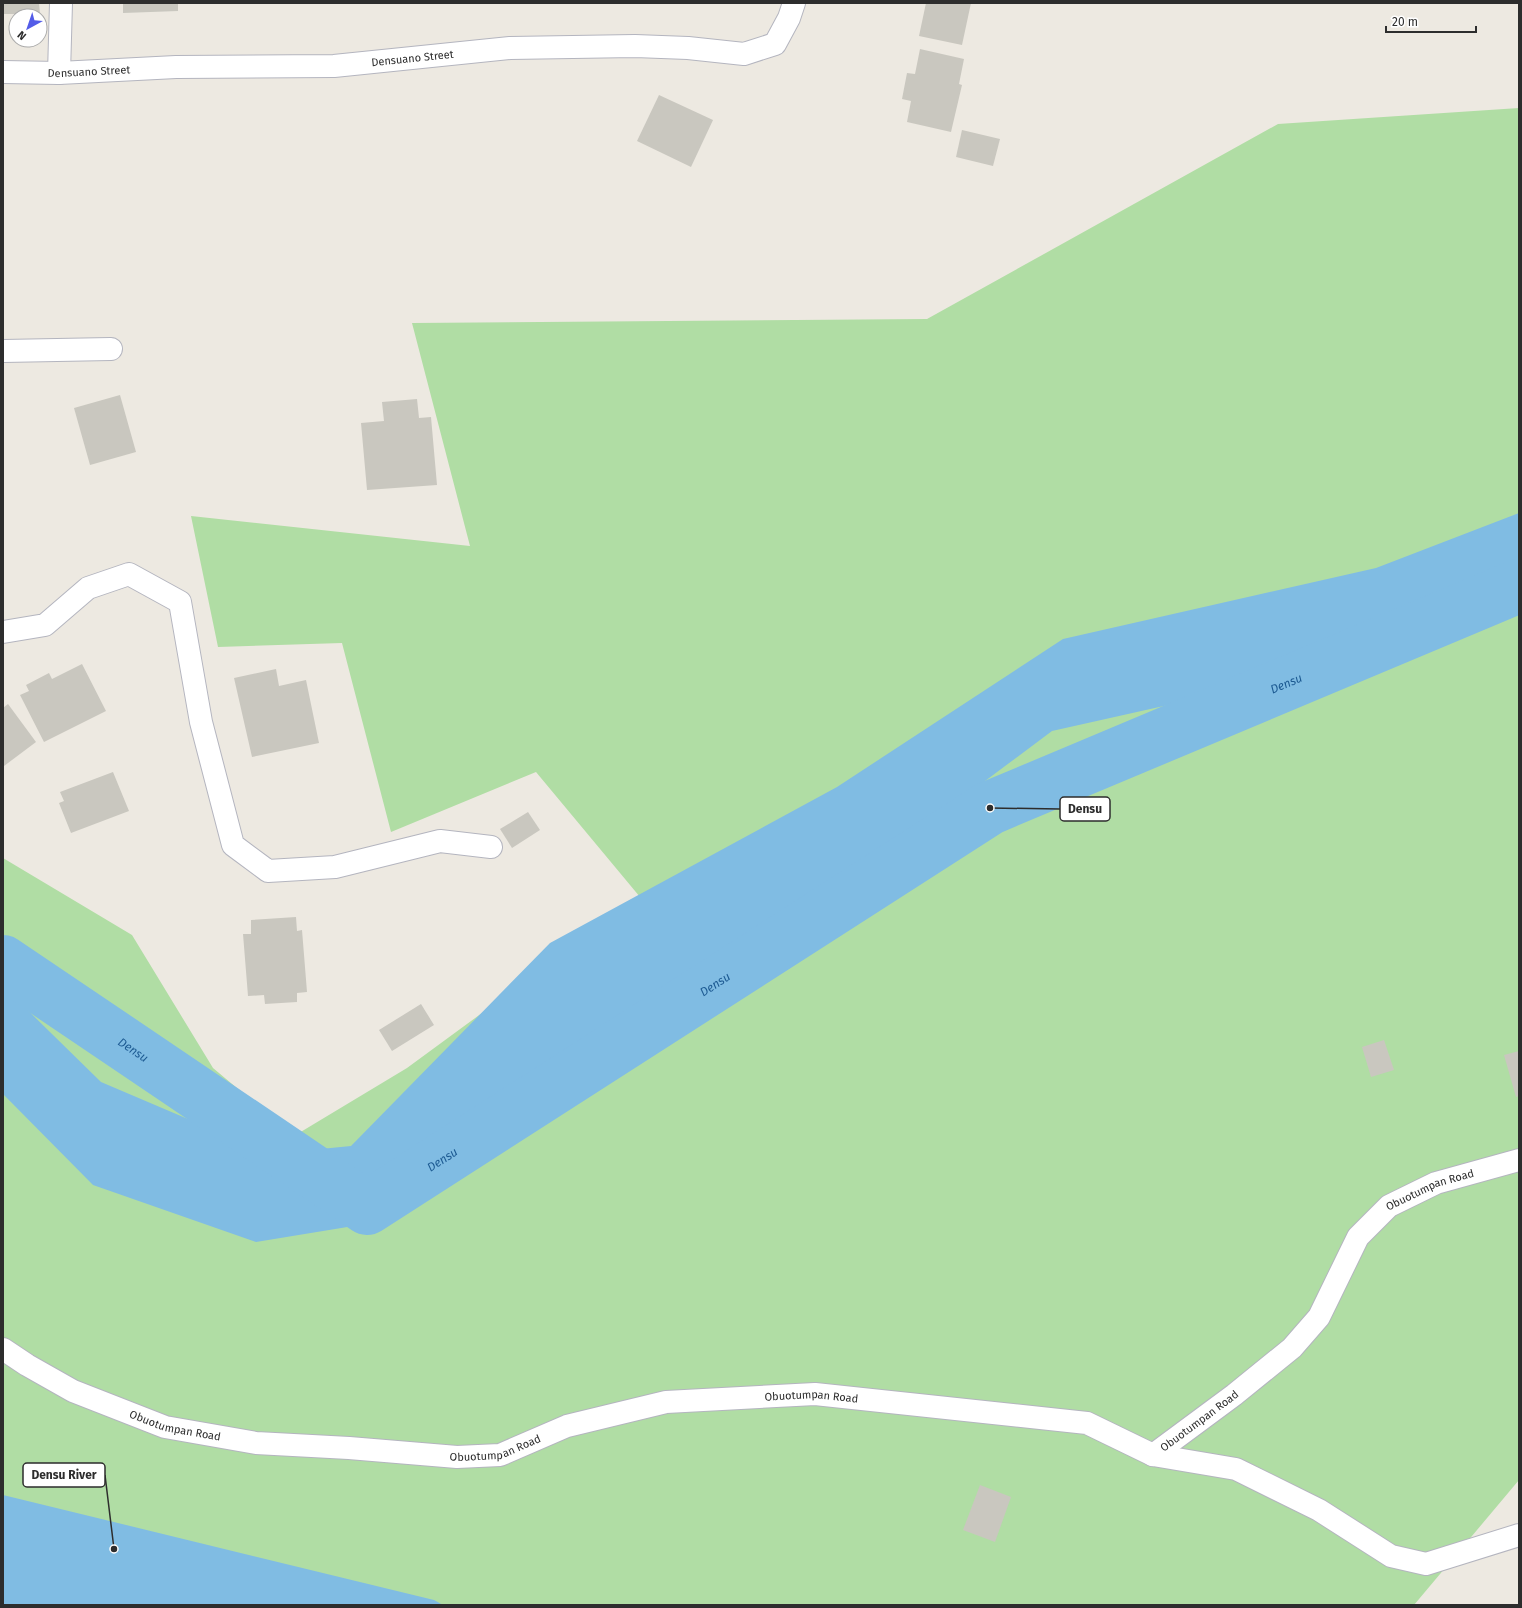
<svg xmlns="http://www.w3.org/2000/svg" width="1522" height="1608" font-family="'Fira Sans',sans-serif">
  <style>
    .green { fill: #b0dda4 }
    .water { fill: #80bce3 }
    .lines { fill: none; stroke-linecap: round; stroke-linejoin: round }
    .river { stroke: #80bce3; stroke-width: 54 }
    .building { fill: #c9c7bf }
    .street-casing { stroke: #b4b5bf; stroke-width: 24 }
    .street { stroke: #fff; stroke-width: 22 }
    .labels { text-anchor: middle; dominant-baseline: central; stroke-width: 4; stroke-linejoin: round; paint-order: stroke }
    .street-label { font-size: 11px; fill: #2d2d2d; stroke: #fff }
    .water-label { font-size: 12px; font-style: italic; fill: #1c5a92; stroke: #fff }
    .leader { fill: none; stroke: #2d2d2d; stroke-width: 1.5 }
    .callout-dot { fill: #2d2d2d; stroke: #fff; stroke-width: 1.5 }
    .callout { fill: #fff; stroke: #2d2d2d; stroke-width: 1.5 }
    .callout-label { font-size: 12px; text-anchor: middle; font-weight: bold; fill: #2d2d2d }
  </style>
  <rect width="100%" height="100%" fill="#ede9e1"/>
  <polygon class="green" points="1519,108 1519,1480 1414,1605 3,1605 3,858 132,935 213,1068 294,1136 407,1068 640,897 536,772 391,832 342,643 218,647 191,516 470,546 412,323 927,319 1278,124"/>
  <g class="water">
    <polygon points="1519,513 1519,586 1342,666 1052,731 831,896 552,1064 390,1220 256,1242 93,1185 3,1094 3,986 101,1082 270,1154 351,1146 550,943 837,787 1063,639 1376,568"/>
    <polygon points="3,1495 434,1600 443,1605 3,1605"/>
  </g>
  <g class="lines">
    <path class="river" id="s1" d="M 3,962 L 367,1208 L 990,808 L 1519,586"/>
  </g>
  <g class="building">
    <polygon points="3,3 39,3 40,14 3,14"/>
    <polygon points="123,3 178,3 178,11 123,13"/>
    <polygon points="926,3 971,3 962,45 919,36"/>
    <polygon points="920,49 964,59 959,84 962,85 951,132 907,122 911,101 902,99 907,73 915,74"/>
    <polygon points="659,95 713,120 691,167 637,141"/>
    <polygon points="962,130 1000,139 993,166 956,157"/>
    <polygon points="120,395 136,452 90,465 74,408"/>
    <polygon points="417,399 419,418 431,417 437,485 367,490 361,423 384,421 382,402"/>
    <polygon points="82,664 106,711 44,742 20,695 29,691 26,685 49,673 52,679"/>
    <polygon points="276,669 279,686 306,680 319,743 252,757 234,678"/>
    <polygon points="8,704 36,742 4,766 3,708"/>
    <polygon points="113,772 129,811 71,833 59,803 64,801 60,792"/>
    <polygon points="528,812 540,830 512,848 500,829"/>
    <polygon points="296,917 297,931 302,930 307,992 297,993 297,1002 265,1004 264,995 248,996 243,934 251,934 251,920"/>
    <polygon points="421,1004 434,1025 392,1051 379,1030"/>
    <polygon points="1384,1040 1394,1070 1371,1077 1362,1047"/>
    <polygon points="1519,1051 1519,1096 1516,1097 1504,1055"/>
    <polygon points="980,1485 1011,1497 995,1542 963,1530"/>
  </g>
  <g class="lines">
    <g class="street-casing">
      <g id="street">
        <path id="s2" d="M 3,72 L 59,73 L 176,67 L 334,66 L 510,48 L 635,46 L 688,48 L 744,54 L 775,44 L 789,18 L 794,3"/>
        <polyline points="59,73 61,3"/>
        <polyline points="3,351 111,349"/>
        <polyline points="3,632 45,625 88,588 129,574 180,602 201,722 233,845 268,871 335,867 440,841 491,847"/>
        <path id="s3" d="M 3,1349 L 27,1365 L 73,1391 L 165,1427 L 256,1443 L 349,1448 L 457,1457 L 500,1455 L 567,1426 L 666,1402 L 815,1394 L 1087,1423 L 1153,1455 L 1234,1395 L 1292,1348 L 1319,1317 L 1358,1237 L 1389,1206 L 1436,1183 L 1519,1160"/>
        <polyline points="1153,1455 1236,1469 1319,1510 1391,1556 1426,1564 1519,1535"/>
      </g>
    </g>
    <use href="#street" class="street"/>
  </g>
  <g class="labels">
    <g class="street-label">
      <text stroke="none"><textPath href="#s2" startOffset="410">Densuano Street</textPath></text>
      <text stroke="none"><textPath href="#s2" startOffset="86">Densuano Street</textPath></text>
      <text stroke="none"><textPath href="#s3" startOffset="1582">Obuotumpan Road</textPath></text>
      <text stroke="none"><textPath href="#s3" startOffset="838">Obuotumpan Road</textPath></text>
      <text stroke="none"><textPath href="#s3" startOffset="1246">Obuotumpan Road</textPath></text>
      <text stroke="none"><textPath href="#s3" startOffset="190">Obuotumpan Road</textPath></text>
      <text stroke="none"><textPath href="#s3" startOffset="514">Obuotumpan Road</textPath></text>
    </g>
    <g class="water-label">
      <text stroke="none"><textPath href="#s1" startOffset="1501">Densu</textPath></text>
      <text stroke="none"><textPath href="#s1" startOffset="853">Densu</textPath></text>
      <text stroke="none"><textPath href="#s1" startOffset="157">Densu</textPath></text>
      <text stroke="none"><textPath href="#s1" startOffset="529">Densu</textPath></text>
    </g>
  </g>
  <path class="leader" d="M990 808L1060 809M114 1549L105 1475"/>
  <g class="callout-dot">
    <circle cx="990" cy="808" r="4"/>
    <circle cx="114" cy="1549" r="4"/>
  </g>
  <g class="callout">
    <rect x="1060" y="797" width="50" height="24" rx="4"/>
    <rect x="23" y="1463" width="82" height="24" rx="4"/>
  </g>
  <g class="callout-label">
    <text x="1085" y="813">Densu</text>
    <text x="64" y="1479">Densu River</text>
  </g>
  <rect width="1522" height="1608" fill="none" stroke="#2d2d2d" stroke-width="8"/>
  <g transform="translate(28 28) rotate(220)"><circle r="19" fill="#ffffff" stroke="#ababab"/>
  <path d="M0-3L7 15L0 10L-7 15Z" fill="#535ce8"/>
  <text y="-6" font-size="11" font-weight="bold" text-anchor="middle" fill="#2d2d2d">N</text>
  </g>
  <path d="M1386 26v6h90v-6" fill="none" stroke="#2d2d2d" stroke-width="2"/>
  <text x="1392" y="26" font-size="12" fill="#2d2d2d" stroke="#ffffff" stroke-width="3" paint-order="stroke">20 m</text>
</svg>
